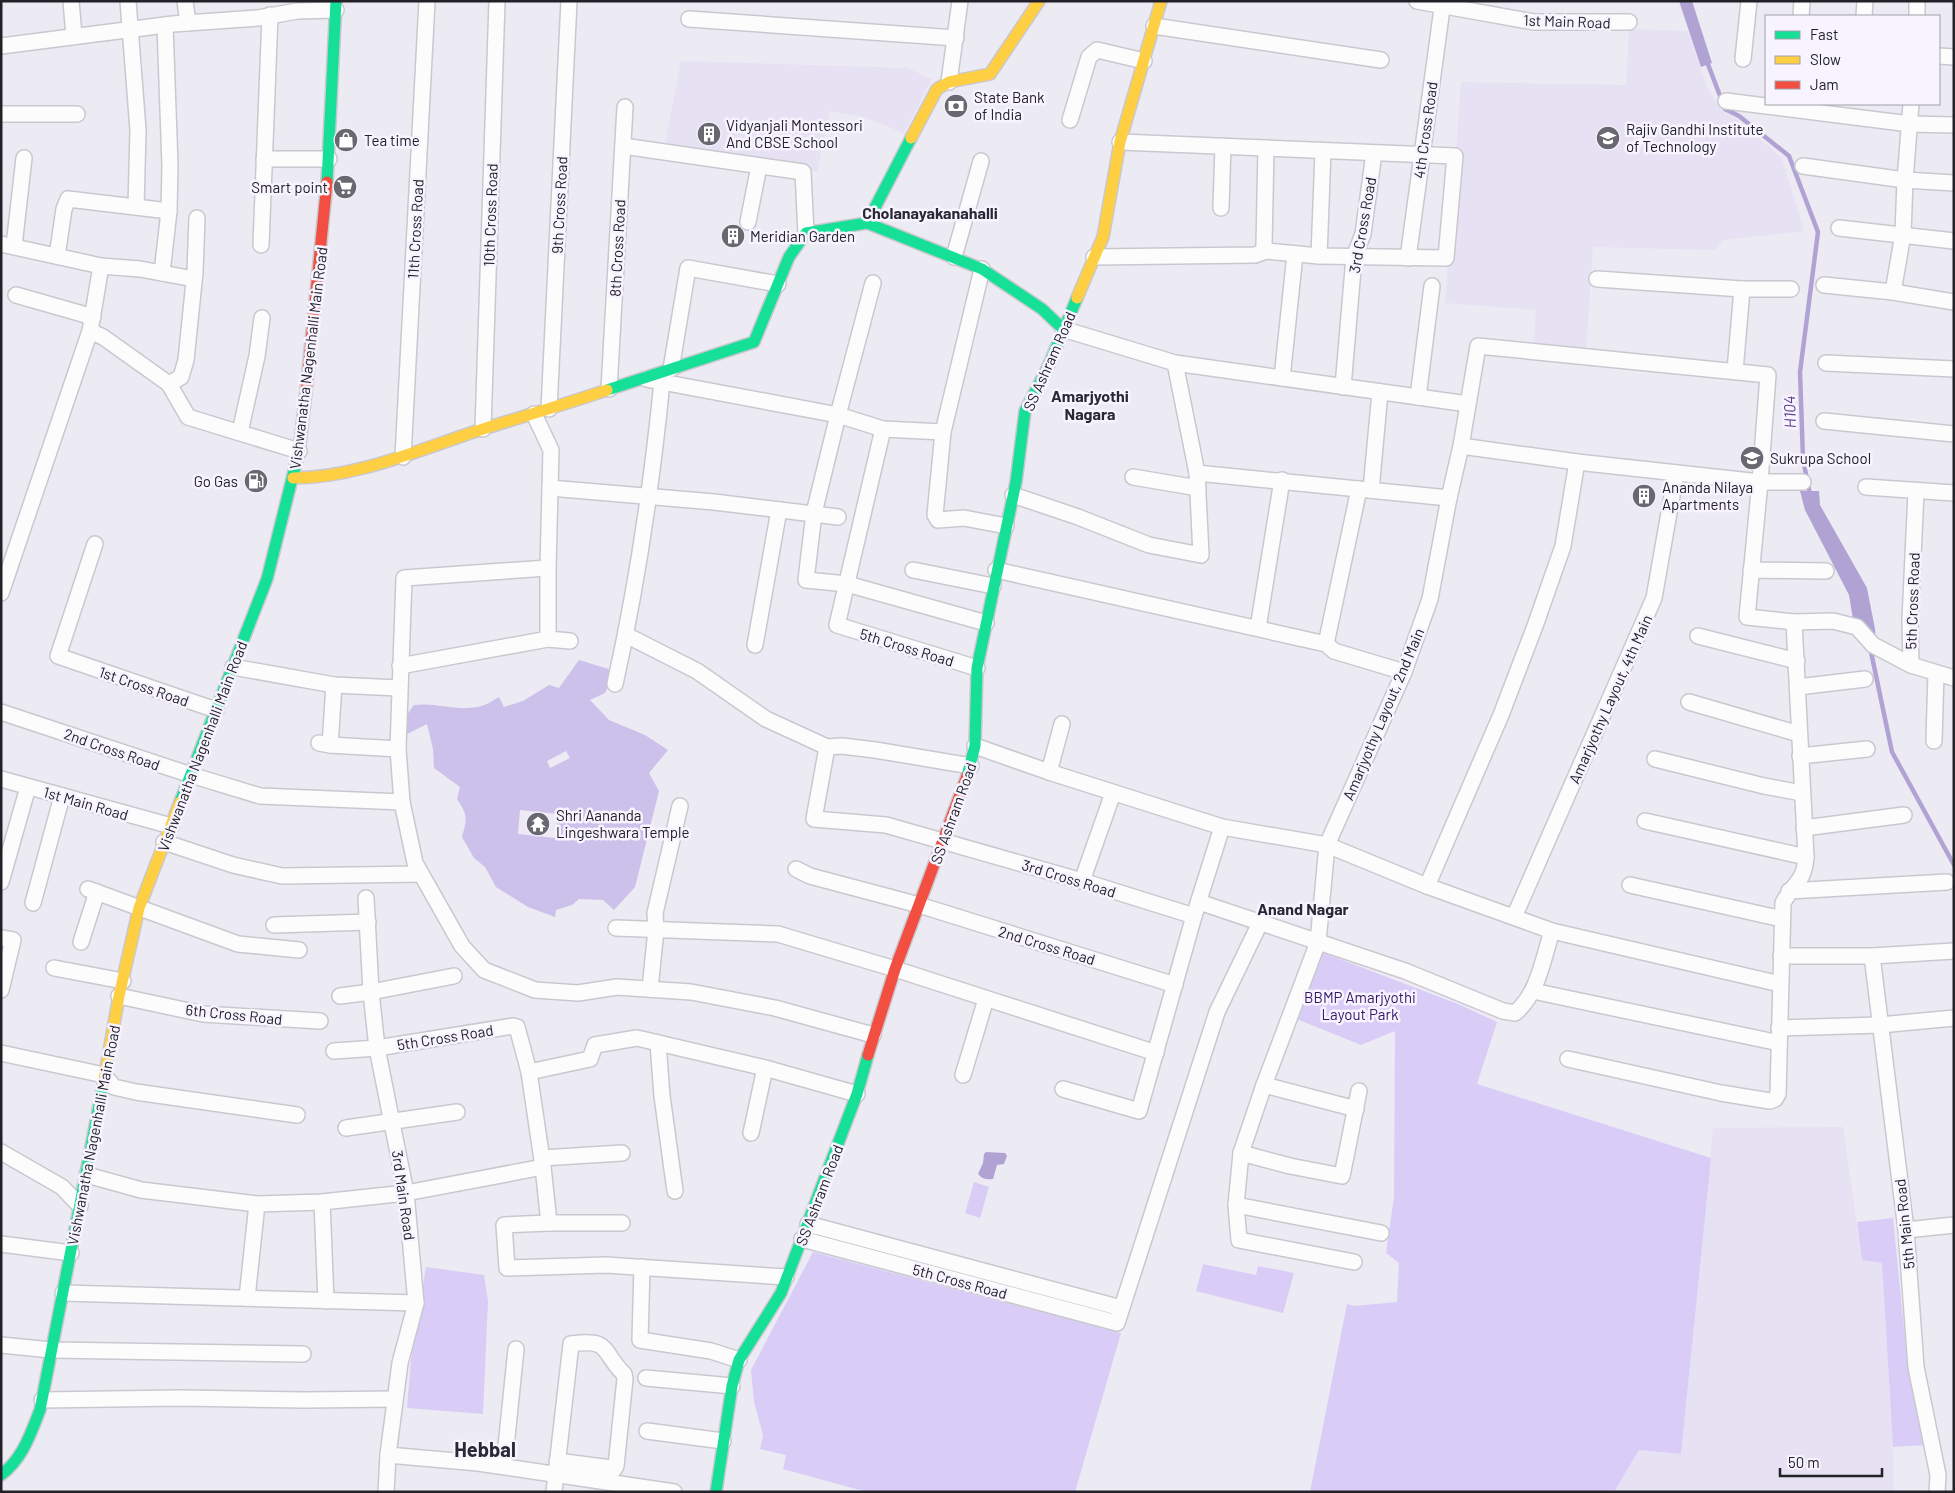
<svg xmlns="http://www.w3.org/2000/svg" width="1955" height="1493" font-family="Barlow,sans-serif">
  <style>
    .built { fill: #e6e2f4 }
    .green { fill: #d9cdf7 }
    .forest { fill: #ccc1ea; fill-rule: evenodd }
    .water { fill: #b0a3d4 }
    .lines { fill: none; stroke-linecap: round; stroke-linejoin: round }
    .stream { stroke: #b0a3d4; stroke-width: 4.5 }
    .street-casing { stroke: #cac8cf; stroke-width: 18 }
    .fast-casing { stroke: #cac8cf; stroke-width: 14 }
    .slow-casing { stroke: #cac8cf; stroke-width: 14 }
    .jam-casing { stroke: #cac8cf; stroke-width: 14 }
    .street { stroke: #fcfcfd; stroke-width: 15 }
    .fast { stroke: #16e098; stroke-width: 11 }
    .slow { stroke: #ffcf43; stroke-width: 11 }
    .jam { stroke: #f24e42; stroke-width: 11 }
    .labels { text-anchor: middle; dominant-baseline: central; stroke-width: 5; stroke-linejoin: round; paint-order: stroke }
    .street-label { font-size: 15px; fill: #232128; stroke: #f7f4ff }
    .poi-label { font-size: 15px; fill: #232128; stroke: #f7f4ff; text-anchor: start }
    .park-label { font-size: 15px; fill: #371665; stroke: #f7f4ff }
    .neighbourhood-label { font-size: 16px; font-weight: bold; fill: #2b2835; stroke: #f7f4ff }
    .water-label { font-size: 16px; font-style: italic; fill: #593c8d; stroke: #f7f4ff }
    .district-label { font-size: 20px; font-weight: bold; fill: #2b2835; stroke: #f7f4ff }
  </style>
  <rect width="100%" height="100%" fill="#eceaf3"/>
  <g class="built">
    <polygon points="1629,29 1688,31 1707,87 1720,109 1737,119 1782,158 1804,231 1723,240 1714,250 1593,247 1586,350 1534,346 1536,310 1445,303 1461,82 1626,85"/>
    <polygon points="681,61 907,68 932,79 904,133 866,118 830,111 817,172 665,144"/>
    <polygon points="1843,1127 1862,1259 1882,1263 1893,1447 1894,1492 1614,1492 1639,1450 1681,1454 1713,1128"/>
  </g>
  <g class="green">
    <polygon points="1321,952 1458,1004 1497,1022 1477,1084 1711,1158 1681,1454 1639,1450 1614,1492 1310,1492 1347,1304 1354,1306 1397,1302 1399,1263 1386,1253 1394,1197 1395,1031 1361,1045 1294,1018"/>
    <polygon points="974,1182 989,1187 980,1218 965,1213"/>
    <polygon points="1893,1218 1908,1369 1926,1445 1893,1447 1882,1263 1862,1260 1857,1222"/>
    <polygon points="813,1252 1121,1333 1075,1492 867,1492 783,1469 786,1455 760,1449 763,1435 754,1402 751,1370"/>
    <polygon points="1203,1264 1256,1275 1258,1266 1294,1273 1283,1313 1196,1291"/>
    <polygon points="426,1267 484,1275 488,1301 483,1414 407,1408 411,1360"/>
  </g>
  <path class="forest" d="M 579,660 L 615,671 L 605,693 L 590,700 L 609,720 L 645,735 L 668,750 L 649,773 L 659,791 L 635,887 L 614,910 L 603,900 L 579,899 L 572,905 L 556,910 L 555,917 L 528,907 L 496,887 L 485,867 L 474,858 L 462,837 C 467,819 468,815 457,799 L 460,787 L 434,768 L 433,749 L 427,724 L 403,736 L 401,723 L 414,705 C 435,702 456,711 477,707 C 485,706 492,701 499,697 L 504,707 L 523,701 L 549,685 L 559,688 ZM 566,751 L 570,758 L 550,768 L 547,761 ZM 520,810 L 558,814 L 555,838 L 518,834 Z"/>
  <g class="water">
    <polygon points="1679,1 1692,1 1712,63 1701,67"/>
    <polygon points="1800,491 1819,491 1820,505 1867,588 1875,629 1876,642 1854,625 1849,595 1805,510"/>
    <path d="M 986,1152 L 1005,1153 L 1007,1156 L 1004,1164 L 997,1165 L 993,1179 C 987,1180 982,1179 978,1174 L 983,1163 L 984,1154 Z"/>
  </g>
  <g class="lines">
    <g class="stream">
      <polyline points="1706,59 1725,109 1739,116 1789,156 1818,232 1800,372 1803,459 1810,495"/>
      <polyline points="1870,647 1892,752 1954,865"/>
    </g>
    <g class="street-casing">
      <g id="street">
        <polyline points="71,1 74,36"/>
        <polyline points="128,1 138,130 136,207"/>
        <polyline points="185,1 188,23"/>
        <polyline points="1417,1 1534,22 1629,22"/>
        <polyline points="1801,16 1802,1"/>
        <polyline points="1864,16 1865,1"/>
        <polyline points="1917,16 1917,1"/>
        <polyline points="689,19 956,38"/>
        <polyline points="1154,26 1381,60"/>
        <polyline points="1,46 173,24 258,18 297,11 336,10"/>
        <polyline points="1939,56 1954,57"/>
        <polyline points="1743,59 1749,1"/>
        <polyline points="949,82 960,1"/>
        <polyline points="1726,101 1910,124 1954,125"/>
        <polyline points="1,114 77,114"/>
        <polyline points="1070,120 1089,57 1097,50 1144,61"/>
        <polyline points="623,146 803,172 806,233"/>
        <polyline points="264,159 329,159"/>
        <polyline points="1803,166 1905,180 1954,183"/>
        <polyline points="1221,208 1223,146"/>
        <polyline points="748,222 759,166"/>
        <polyline points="1839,228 1954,241"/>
        <polyline points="1,244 101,266 90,331 1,593"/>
        <polyline points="261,245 270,15"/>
        <polyline points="14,246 24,158"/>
        <polyline points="1266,251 1264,245 1266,148"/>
        <polyline points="57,256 64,209 68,199 169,211"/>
        <polyline points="1319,256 1323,151"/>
        <polyline points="954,257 981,161"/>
        <polyline points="1094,257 1255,255 1266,251 1319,256 1446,258 1455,156 1120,142"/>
        <polyline points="1408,258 1443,1"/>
        <polyline points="101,266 140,269 194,279"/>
        <polyline points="982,269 943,432 935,515 938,520 964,518 1006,526"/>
        <polyline points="162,273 169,211 170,166 165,25"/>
        <polyline points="1597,279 1742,289 1791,289"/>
        <polyline points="1824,285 1893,292 1954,302"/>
        <polyline points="1893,292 1903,234 1905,180 1911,104"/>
        <polyline points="16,295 93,317"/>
        <polyline points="1063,329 1175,363 1468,404"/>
        <polyline points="90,331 103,337 169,384 188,417 299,451"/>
        <polyline points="1175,363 1197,473 1449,498"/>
        <polyline points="1826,363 1954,369"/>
        <polyline points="671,369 688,268 778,284"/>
        <polyline points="1735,371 1742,289"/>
        <polyline points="1282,378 1295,254"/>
        <polyline points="646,379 838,415 873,283"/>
        <polyline points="169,384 181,377 186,360 195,272 197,218"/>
        <polyline points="1343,387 1354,257 1363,234 1374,153"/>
        <polyline points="609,389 625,107"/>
        <polyline points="1418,397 1432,286"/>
        <polyline points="549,409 569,1"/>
        <polyline points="534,414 551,450 548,568 548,639 570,641"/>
        <polyline points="1824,421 1954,434"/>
        <polyline points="483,429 497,1"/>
        <polyline points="883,429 837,625 977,668"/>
        <polyline points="240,432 257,356 262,318"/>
        <polyline points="943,432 883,429 838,415 814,513 806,580 847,584 986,623"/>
        <polyline points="1461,446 1577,462 1760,482 1747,617 1794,622 1833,621 1857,627 1873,645 1911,665 1954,678"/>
        <polyline points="403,457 427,1"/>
        <polyline points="1133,477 1198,488"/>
        <polyline points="1866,487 1954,493"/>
        <polyline points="550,488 714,502 838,517"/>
        <polyline points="1371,490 1380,392"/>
        <polyline points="1013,495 1078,517 1149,545 1201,555 1197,473"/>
        <polyline points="95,544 58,656 216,710"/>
        <polyline points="548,568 404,578 398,749 402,802 415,863 462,946 484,970 535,990 578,993 617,987 691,992 775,1008 873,1035"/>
        <polyline points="913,570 993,586"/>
        <polyline points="996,570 1326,644 1334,651 1404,672"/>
        <polyline points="1751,570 1826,571"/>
        <polyline points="1258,628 1282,480"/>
        <polyline points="626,635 697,671 766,719 827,747 842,746 875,750 971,766"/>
        <polyline points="1698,636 1797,661"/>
        <polyline points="1326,644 1359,489"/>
        <polyline points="755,645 779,510"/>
        <polyline points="1911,665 1910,620 1916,492"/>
        <polyline points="400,666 548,639"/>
        <polyline points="233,667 334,685 399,688"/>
        <path d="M 615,684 C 637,585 652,483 662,382"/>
        <polyline points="1798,687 1865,679"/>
        <polyline points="1689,702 1799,734"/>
        <polyline points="1,712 191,775 260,796 402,802"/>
        <polyline points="1934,741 1936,673"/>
        <polyline points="319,743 330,745 398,749"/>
        <polyline points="330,745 334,685"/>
        <polyline points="975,746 1049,772 1222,827 1327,845 1427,886 1552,931 1780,984"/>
        <polyline points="827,747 814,819 886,825 1082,881 1194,916"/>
        <polyline points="1800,756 1867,749"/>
        <polyline points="1655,759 1764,786 1802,793"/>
        <polyline points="1049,772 1062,724"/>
        <polyline points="1,779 171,826"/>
        <polyline points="1645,821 1806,857"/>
        <polyline points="1804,828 1904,815"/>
        <polyline points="164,842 233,865 282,876 421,874"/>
        <polyline points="796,869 810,876 919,905 1175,985"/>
        <polyline points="1082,881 1113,793"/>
        <polyline points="1,882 28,787"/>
        <polyline points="1630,885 1782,919"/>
        <polyline points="1427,886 1501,715 1535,626 1563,546 1577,462"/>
        <polyline points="88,889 238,944 299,950"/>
        <polyline points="1789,891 1947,882"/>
        <polyline points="366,898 371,992 377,1048 406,1193 416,1303 400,1363 388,1455 386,1492"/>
        <path d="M 1199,902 L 1405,971 L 1503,1011 L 1515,1013 C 1538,994 1543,959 1552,931"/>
        <polyline points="33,903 62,796"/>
        <polyline points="1514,917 1654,598 1676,473"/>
        <polyline points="274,925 368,922"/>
        <polyline points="616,928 778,934 895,969 1156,1053"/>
        <polyline points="1,938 13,940 1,990"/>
        <polyline points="81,942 97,892"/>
        <polyline points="1781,956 1872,956 1954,951"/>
        <polyline points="1872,956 1906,1230 1916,1367 1938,1475 1937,1492"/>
        <polyline points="54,968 123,981"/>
        <polyline points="650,989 656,930 655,913 680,806"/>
        <polyline points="1533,991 1779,1043"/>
        <polyline points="119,996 203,1014 320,1021"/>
        <polyline points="340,996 371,992 454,976"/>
        <polyline points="1779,1028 1880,1025 1954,1018"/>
        <polyline points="658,1043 662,1096 675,1191"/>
        <polyline points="1,1053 104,1075 114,1087 136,1092 297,1115"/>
        <path d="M 1568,1059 L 1721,1093 L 1770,1101 L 1775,1099 L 1778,1094 L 1783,903 C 1794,882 1804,883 1806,857 L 1794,622"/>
        <polyline points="529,1072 590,1059 595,1045 637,1038 765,1068 857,1094"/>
        <polyline points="963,1075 986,999"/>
        <polyline points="1264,1085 1356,1109"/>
        <polyline points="1063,1089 1139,1111 1194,916 1222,827"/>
        <polyline points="346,1128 457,1112"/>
        <polyline points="751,1133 765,1068"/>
        <polyline points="1,1152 62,1187 80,1206"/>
        <polyline points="1241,1153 1290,1166 1342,1176 1359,1091"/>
        <polyline points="542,1158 622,1153"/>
        <polyline points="543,1167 549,1223"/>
        <polyline points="87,1175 141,1190 257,1204 322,1202 406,1193 543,1167 529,1072 517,1027 513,1026 377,1048 334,1051"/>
        <polyline points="322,1202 326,1301"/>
        <polyline points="1236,1205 1381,1233"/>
        <polyline points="622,1223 549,1223 504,1225 507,1268 606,1265 786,1277"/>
        <polyline points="808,1224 1121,1308"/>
        <polyline points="1906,1230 1954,1225"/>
        <polyline points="802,1239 1117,1323 1217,1012 1261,921"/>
        <polyline points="1,1244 71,1253"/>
        <polyline points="1354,1262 1239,1240 1236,1205 1241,1153 1264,1085 1318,942 1327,845 1404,672 1430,599 1449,498 1461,446 1478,346 1768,375 1760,482 1803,482"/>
        <polyline points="642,1267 640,1340 711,1351 739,1360"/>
        <polyline points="63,1293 416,1303"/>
        <polyline points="247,1298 257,1204"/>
        <polyline points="1,1345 51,1350 303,1354"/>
        <polyline points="646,1378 732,1386"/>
        <polyline points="42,1400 180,1398 305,1400 395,1399"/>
        <polyline points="647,1431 723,1441"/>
        <polyline points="388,1455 478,1463 674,1492"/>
        <polyline points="504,1466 516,1349"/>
        <path d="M 554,1492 L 571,1344 C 612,1338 601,1352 624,1374 L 625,1379 L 616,1466 L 614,1469 L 611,1468 L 557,1461"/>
      </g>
    </g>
    <g class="fast-casing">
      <g id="fast">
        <polyline points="327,182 336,1"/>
        <polyline points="867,223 982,269 1042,309 1063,329"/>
        <polyline points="607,390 754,342 789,257 806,233 867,223 911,138"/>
        <polyline points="967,776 975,746 977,668 1016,482 1025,411 1048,367 1077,298"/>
        <polyline points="180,802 267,579 299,451 306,392"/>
        <path d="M 1,1475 C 23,1458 30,1435 40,1410 L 103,1085"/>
        <polyline points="716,1492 732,1386 739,1360 781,1293 857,1094 868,1055"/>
      </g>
    </g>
    <g class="slow-casing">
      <g id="slow">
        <polyline points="911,138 937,89 949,82 990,74 1039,1"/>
        <polyline points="1077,298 1103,237 1120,142 1161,1"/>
        <path d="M 293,478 C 357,478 423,448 483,429 C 524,416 566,404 607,390"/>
        <polyline points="103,1085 119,996 139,908 180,802"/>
      </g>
    </g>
    <g class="jam-casing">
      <g id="jam">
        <polyline points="306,392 327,182"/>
        <polyline points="868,1055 895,969 967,776"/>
      </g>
    </g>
    <use href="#street" class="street"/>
    <use href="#fast" class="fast"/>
    <use href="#slow" class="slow"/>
    <use href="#jam" class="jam"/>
  </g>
  <defs>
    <g id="bank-disc" transform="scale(1.25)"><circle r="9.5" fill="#69676f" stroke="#f7f4ff"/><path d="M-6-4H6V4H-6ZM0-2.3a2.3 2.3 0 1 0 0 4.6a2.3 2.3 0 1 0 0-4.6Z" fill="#fff"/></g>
    <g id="building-disc" transform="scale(1.25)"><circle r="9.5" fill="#69676f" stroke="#f7f4ff"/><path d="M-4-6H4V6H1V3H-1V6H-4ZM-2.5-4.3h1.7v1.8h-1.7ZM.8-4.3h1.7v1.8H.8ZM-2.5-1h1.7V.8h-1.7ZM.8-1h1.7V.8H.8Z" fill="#fff"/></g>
    <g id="university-disc" transform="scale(1.25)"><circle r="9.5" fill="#69676f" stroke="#f7f4ff"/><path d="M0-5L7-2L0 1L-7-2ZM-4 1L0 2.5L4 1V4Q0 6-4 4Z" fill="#fff"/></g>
    <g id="shop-disc" transform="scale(1.25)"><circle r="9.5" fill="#69676f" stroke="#f7f4ff"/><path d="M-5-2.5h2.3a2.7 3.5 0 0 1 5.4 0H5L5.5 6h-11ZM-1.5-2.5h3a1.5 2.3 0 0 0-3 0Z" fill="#fff"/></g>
    <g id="supermarket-disc" transform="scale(1.25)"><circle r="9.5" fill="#69676f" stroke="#f7f4ff"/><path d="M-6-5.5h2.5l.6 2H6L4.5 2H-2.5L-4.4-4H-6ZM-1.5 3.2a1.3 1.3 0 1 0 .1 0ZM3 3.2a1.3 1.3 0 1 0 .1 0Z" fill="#fff"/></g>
    <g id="school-disc" transform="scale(1.25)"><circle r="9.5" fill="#69676f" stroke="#f7f4ff"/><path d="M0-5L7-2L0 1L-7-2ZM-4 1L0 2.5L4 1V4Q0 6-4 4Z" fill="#fff"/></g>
    <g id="fuel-disc" transform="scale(1.25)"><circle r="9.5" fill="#69676f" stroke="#f7f4ff"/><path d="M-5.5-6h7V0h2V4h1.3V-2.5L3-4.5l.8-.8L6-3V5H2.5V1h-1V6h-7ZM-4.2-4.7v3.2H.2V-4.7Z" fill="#fff"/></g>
    <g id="temple-disc" transform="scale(1.25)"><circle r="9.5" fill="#69676f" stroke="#f7f4ff"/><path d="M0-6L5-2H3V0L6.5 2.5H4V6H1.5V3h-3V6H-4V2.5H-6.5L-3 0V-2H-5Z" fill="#fff"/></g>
  </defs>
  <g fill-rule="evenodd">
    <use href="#bank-disc" x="956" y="106"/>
    <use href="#building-disc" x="709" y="134"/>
    <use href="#university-disc" x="1608" y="138"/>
    <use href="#shop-disc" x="346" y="140"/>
    <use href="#supermarket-disc" x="345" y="187"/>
    <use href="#building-disc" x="733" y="236"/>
    <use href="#school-disc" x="1752" y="458"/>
    <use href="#fuel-disc" x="256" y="481"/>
    <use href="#building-disc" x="1644" y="496"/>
    <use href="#temple-disc" x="538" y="824"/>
  </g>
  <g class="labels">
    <g class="street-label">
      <text transform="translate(1567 21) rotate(2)">1st Main Road</text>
      <text transform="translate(1425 130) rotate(-82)">4th Cross Road</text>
      <text transform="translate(559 205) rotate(-87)">9th Cross Road</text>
      <text transform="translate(490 215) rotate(-88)">10th Cross Road</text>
      <text transform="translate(1362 225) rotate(-80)">3rd Cross Road</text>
      <text transform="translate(415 229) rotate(-87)">11th Cross Road</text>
      <text transform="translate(617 248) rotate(-87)">8th Cross Road</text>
      <text transform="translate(308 358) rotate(-83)">Vishwanatha Nagenhalli Main Road</text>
      <text transform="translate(1049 361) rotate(-66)">SS Ashram Road</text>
      <text transform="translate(1912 601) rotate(-88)">5th Cross Road</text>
      <text transform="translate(907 647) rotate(17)">5th Cross Road</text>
      <text transform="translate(144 686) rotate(19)">1st Cross Road</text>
      <text transform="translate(1610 699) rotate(-66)">Amarjyothy Layout, 4th Main</text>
      <text transform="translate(1383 714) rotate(-67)">Amarjyothy Layout, 2nd Main</text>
      <text transform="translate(202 746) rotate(-69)">Vishwanatha Nagenhalli Main Road</text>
      <text transform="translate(112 749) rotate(19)">2nd Cross Road</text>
      <text transform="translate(86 803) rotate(16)">1st Main Road</text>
      <text transform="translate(953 813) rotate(-70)">SS Ashram Road</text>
      <text transform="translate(1069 878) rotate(17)">3rd Cross Road</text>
      <text transform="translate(1047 945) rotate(17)">2nd Cross Road</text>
      <text transform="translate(234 1014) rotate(6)">6th Cross Road</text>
      <text transform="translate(445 1037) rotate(-9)">5th Cross Road</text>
      <text transform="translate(93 1135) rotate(-79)">Vishwanatha Nagenhalli Main Road</text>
      <text transform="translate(404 1195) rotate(82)">3rd Main Road</text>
      <text transform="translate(819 1195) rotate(-69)">SS Ashram Road</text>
      <text transform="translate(1904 1224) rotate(-96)">5th Main Road</text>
      <text transform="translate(960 1281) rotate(15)">5th Cross Road</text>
    </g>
    <g class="poi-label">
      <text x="974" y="97">State Bank<tspan x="974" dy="17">of India</tspan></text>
      <text x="726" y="125">Vidyanjali Montessori<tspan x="726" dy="17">And CBSE School</tspan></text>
      <text x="1626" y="129">Rajiv Gandhi Institute<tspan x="1626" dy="17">of Technology</tspan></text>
      <text x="364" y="140">Tea time</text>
      <text x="328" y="187" text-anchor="end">Smart point</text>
      <text x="750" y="236">Meridian Garden</text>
      <text x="1770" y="458">Sukrupa School</text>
      <text x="238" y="481" text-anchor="end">Go Gas</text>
      <text x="1662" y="487">Ananda Nilaya<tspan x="1662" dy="17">Apartments</tspan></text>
      <text x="556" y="815">Shri Aananda<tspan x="556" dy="17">Lingeshwara Temple</tspan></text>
    </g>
    <g class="park-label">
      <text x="1360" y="997">BBMP Amarjyothi<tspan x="1360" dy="17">Layout Park</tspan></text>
    </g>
    <g class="neighbourhood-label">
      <text x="930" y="212">Cholanayakanahalli</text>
      <text x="1090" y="395">Amarjyothi<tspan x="1090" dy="18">Nagara</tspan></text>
      <text x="1303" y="908">Anand Nagar</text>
    </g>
    <g class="water-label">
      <text transform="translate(1789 412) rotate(-92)">H104</text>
    </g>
    <g class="district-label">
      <text x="485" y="1449">Hebbal</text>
    </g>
  </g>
  <rect width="1955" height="1493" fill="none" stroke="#232128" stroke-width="5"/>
  <rect x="1765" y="15" width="175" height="90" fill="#f7f4ff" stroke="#a2a0a9"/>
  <rect x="1775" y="31" width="25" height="8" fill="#16e098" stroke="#a2a0a9"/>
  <text x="1810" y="40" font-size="15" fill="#232128">Fast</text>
  <rect x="1775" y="56" width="25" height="8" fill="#ffcf43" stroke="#a2a0a9"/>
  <text x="1810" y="65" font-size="15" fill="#232128">Slow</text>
  <rect x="1775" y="81" width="25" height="8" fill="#f24e42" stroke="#a2a0a9"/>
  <text x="1810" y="90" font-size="15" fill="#232128">Jam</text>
  <path d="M1780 1468v8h102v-8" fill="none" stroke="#232128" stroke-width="2.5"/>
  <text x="1788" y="1468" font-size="15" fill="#232128" stroke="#f7f4ff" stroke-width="4" paint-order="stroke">50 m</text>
</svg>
